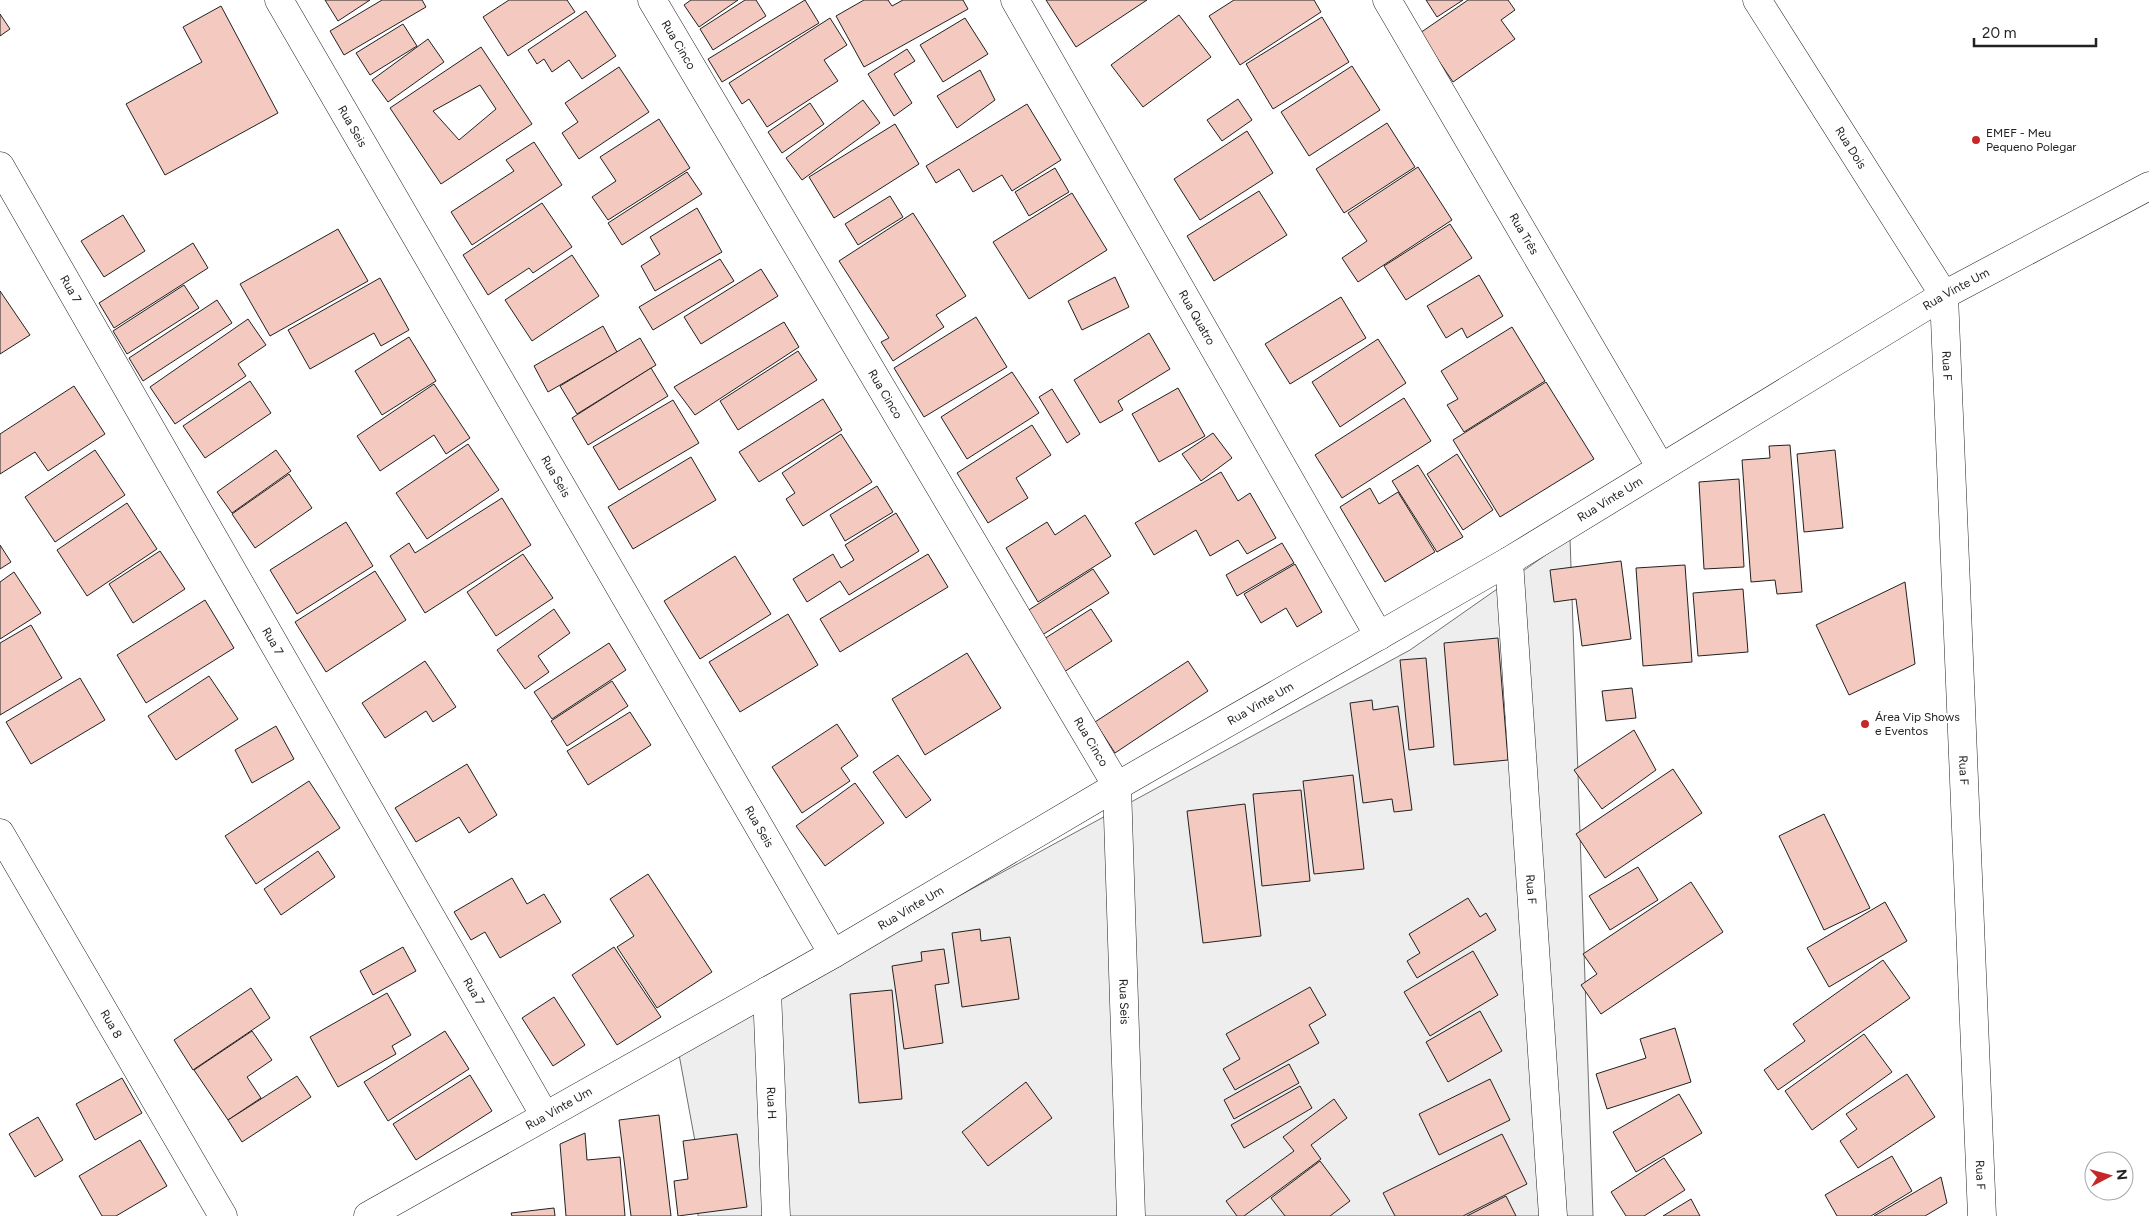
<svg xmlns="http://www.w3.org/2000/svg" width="2149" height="1216" font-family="Figtree,sans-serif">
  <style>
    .green { fill: #eee; stroke: #6f6f6f }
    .building { fill: #f3c9c0; stroke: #222; fill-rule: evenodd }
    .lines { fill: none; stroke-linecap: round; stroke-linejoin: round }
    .minor-casing { stroke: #222; stroke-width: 29 }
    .minor { stroke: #fff; stroke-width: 28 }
    .poi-dot { fill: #c62828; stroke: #fff; stroke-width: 2 }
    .labels { text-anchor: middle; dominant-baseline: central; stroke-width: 4; stroke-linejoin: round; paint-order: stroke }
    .street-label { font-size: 12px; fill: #222; stroke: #fff }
    .poi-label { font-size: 12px; fill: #222; stroke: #fff; text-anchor: start }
  </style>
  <rect width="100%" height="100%" fill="#fff"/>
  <polygon class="green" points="1570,538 1593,1216 698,1216 699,1163 678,1049 1410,650"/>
  <g class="building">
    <polygon points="325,0 370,0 338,21"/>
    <polygon points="382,0 422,0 426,7 344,55 330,31"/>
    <polygon points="509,0 567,0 575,12 508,56 483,17"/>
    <polygon points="691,0 738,0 699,27 684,5"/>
    <polygon points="745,0 756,0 766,16 713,50 700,29"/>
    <polygon points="805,0 819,23 722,82 708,59"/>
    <polygon points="864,0 888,0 892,6 903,0 963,0 968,9 864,67 836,16"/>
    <polygon points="1046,0 1147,0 1076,47"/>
    <polygon points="1234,0 1314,0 1321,12 1240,65 1209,16"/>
    <polygon points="1426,0 1463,0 1437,17"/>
    <polygon points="1468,0 1508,0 1515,10 1501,20 1515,39 1453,82 1420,33"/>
    <polygon points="221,6 278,113 165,175 126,104 202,62 183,27"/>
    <polygon points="586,11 616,56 582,79 569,60 552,72 544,59 537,64 528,50"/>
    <polygon points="0,14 10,29 0,36"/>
    <polygon points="1179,15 1211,57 1143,107 1111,65"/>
    <polygon points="1322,17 1349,62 1273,109 1246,64"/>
    <polygon points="830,18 847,45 824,60 838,81 767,127 749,99 742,104 729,83"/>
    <polygon points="965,18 988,54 943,82 920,45"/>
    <polygon points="403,24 417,46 370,75 356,53"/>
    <polygon points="428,39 444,62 388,102 372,80"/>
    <path d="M 481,47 L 532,124 L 441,184 L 390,108 ZM 480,85 L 496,109 L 459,140 L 433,111 Z"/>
    <polygon points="907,49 915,61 894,74 912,103 894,116 868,74"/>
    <polygon points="1352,66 1380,110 1309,156 1281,112"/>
    <polygon points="619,67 649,112 579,159 562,133 578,122 565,103"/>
    <polygon points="980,70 995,100 957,128 937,96"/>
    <polygon points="1238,99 1252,120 1222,141 1207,120"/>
    <polygon points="863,100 880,123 802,180 786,158"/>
    <polygon points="810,103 824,124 782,153 768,132"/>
    <polygon points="1027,104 1061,160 1012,191 1002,175 973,192 959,169 936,183 926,166"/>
    <polygon points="659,119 690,168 608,220 592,197 616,181 600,157"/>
    <polygon points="1387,123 1415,167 1344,213 1316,169"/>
    <polygon points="895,124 919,164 834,218 809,177"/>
    <polygon points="1247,131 1273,173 1200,220 1174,179"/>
    <polygon points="534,142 562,185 472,245 451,212 514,171 506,160"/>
    <polygon points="1418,167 1452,220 1358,282 1342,258 1367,241 1348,213"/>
    <polygon points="1055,168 1069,192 1029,216 1015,192"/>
    <polygon points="687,172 702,194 622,245 608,223"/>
    <polygon points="1259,191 1287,235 1214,281 1187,236"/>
    <polygon points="1072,193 1107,250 1029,299 993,242"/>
    <polygon points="890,196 903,217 858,245 845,224"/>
    <polygon points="542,203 572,247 533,273 529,268 488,295 463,255"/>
    <polygon points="697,208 722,252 655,291 641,266 660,254 650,237"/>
    <polygon points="913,213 966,296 936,315 944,327 893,361 881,342 889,338 839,261"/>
    <polygon points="123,215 145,251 104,277 81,241"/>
    <polygon points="1450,224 1472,258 1406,300 1384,266"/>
    <polygon points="338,229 368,281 270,336 240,284"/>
    <polygon points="193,243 208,268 114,328 99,303"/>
    <polygon points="572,255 599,296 532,341 505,300"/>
    <polygon points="720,259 734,281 653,330 639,307"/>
    <polygon points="761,269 778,296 701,344 684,317"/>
    <polygon points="1479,275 1503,316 1467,338 1462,328 1446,338 1427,306"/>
    <polygon points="1115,277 1129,307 1082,330 1068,301"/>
    <polygon points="380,278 409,330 381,346 374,333 310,369 288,330"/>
    <polygon points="184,285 199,308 127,354 113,331"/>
    <polygon points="0,291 30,335 0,354"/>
    <polygon points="1341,297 1366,338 1290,384 1265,344"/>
    <polygon points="217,300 232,323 143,381 129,358"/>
    <polygon points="976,317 1007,367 924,417 894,368"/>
    <polygon points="248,319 266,345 238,364 246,376 175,424 150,387"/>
    <polygon points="784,322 799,347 695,415 674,387"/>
    <polygon points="603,326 617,352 548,392 534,366"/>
    <polygon points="1512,327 1545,381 1464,432 1447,405 1458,399 1441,371"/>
    <polygon points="1149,333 1170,369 1118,401 1123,410 1100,423 1074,380"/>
    <polygon points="409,337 436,381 382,415 355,371"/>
    <polygon points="640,338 656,365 577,414 560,386"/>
    <polygon points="1378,339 1406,383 1340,427 1312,382"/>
    <polygon points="798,351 817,380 738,430 720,401"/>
    <polygon points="651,368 668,396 588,445 572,418"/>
    <polygon points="1012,372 1039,413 967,459 941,417"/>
    <polygon points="250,381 271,413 205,458 183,426"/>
    <polygon points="1546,382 1594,459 1500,517 1453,440"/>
    <polygon points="434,384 470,438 446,454 434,435 380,471 357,436"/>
    <polygon points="74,386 105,434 48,471 35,452 0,474 0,434"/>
    <polygon points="1178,388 1205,436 1159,462 1132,414"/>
    <polygon points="1052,389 1080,434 1067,443 1039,397"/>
    <polygon points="1404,398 1431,441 1342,498 1315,455"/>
    <polygon points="823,399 842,430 759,482 739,452"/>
    <polygon points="673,400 699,443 619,490 593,447"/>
    <polygon points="1032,425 1051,455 1016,478 1028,498 988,523 957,473"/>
    <polygon points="1213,433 1232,458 1201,481 1182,454"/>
    <polygon points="841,434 872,482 803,526 786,499 795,493 782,473"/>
    <polygon points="468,444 499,490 427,539 396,493"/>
    <polygon points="1790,445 1802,592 1777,594 1775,580 1751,582 1742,460 1770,458 1769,446"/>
    <polygon points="95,450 125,495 55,542 25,497"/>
    <polygon points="276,450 291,471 232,513 217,492"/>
    <polygon points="1835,450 1843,528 1804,532 1797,454"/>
    <polygon points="1457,454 1493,510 1463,530 1427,474"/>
    <polygon points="691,457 716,500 633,549 608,507"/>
    <polygon points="1418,465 1463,537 1437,552 1392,481"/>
    <polygon points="1221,472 1238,501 1250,493 1276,538 1247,554 1238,540 1210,556 1196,530 1154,555 1135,523"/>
    <polygon points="289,474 312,508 255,548 232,514"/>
    <polygon points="1739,479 1744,567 1704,569 1699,482"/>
    <polygon points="877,486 893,512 845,541 830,515"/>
    <polygon points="1370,488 1379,504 1398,492 1435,552 1385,582 1340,507"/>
    <polygon points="502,498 531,545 425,613 390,556 409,543 415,553"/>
    <polygon points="127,503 157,549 87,596 57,550"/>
    <polygon points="896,513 919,551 849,595 840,581 807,602 793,579 833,554 841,568 854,560 845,545"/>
    <polygon points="1085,515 1111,556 1038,602 1006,548 1047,522 1055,535"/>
    <polygon points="346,522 373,566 297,614 270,570"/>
    <polygon points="1282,543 1294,563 1237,596 1226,575"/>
    <polygon points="0,545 11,562 0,569"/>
    <polygon points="160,551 185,589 133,623 109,584"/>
    <polygon points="523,554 553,598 496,636 467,592"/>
    <polygon points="928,554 948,587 840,652 820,619"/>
    <polygon points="735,556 771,614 700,659 664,601"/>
    <polygon points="1621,561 1631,639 1582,646 1576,599 1554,602 1550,570"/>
    <polygon points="1295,564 1322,612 1297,627 1286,608 1261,623 1244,594"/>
    <polygon points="1685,565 1692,662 1643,666 1636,568"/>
    <polygon points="1093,569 1109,593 1039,637 1024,613"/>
    <polygon points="375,571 406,620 326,672 295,622"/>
    <polygon points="14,572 41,613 0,639 0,582"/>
    <polygon points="1905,582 1915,664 1849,695 1816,625"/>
    <polygon points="1743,589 1748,652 1698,656 1693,593"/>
    <polygon points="205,600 234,648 146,703 117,655"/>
    <polygon points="554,609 570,633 538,656 549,672 525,689 497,650"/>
    <polygon points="1091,609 1112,641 1064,672 1044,639"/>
    <polygon points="788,614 818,665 740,712 709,662"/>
    <polygon points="31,625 62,678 0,715 0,643"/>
    <polygon points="1498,638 1508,760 1454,765 1444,643"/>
    <polygon points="609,643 626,670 552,719 534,692"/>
    <polygon points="967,653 1001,708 925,755 892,699"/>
    <polygon points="1426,658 1434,747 1409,750 1400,660"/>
    <polygon points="425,661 456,707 433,722 426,711 385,738 362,703"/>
    <polygon points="1188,661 1208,691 1115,753 1095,722"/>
    <polygon points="209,676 238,719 176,760 148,716"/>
    <polygon points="80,678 105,720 31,764 6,722"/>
    <polygon points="612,681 628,706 567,746 551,721"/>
    <polygon points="1632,688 1636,718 1606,721 1602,691"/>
    <polygon points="1372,700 1373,710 1398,706 1412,810 1394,812 1392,799 1363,803 1350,703"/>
    <polygon points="630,712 651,745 588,785 567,751"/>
    <polygon points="837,724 858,756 841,768 850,781 802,813 772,767"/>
    <polygon points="276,726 294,759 252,783 235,750"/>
    <polygon points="1634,730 1656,770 1602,809 1574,770"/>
    <polygon points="898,755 931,800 906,818 873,772"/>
    <polygon points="467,764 497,815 469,833 459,817 416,842 395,808"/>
    <polygon points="1673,769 1702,813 1605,878 1576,834"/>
    <polygon points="1353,775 1364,869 1314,874 1303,781"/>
    <polygon points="309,781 340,828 256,884 225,836"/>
    <polygon points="855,783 884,823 825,866 796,826"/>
    <polygon points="1301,790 1310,881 1262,886 1253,794"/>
    <polygon points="1245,804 1261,936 1203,943 1187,811"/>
    <polygon points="1824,814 1870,908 1824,930 1779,836"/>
    <polygon points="318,851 335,877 281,915 264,889"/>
    <polygon points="1638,867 1658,900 1610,930 1589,896"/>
    <polygon points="648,874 712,972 657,1008 617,947 634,936 610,899"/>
    <polygon points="512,878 527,904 544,894 561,922 500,958 485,932 471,940 454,912"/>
    <polygon points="1691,882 1723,932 1601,1014 1581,985 1597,974 1583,954"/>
    <polygon points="1468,898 1480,917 1486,913 1496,930 1417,978 1407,961 1420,953 1409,934"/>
    <polygon points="1885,902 1907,941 1829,987 1807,948"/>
    <polygon points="980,929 981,941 1010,937 1019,999 962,1007 952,933"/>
    <polygon points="403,947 416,971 373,995 360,971"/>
    <polygon points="614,947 661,1017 617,1045 572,975"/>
    <polygon points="944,949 949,983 935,985 943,1043 904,1049 892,966 922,961 921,952"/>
    <polygon points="1473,951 1498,995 1430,1036 1404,992"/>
    <polygon points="1883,960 1910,998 1778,1090 1764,1070 1805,1041 1793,1024"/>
    <polygon points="1310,987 1326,1015 1309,1025 1319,1043 1235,1090 1223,1069 1240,1059 1226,1034"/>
    <polygon points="251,988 270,1018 193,1070 174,1040"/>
    <polygon points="892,990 902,1099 859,1103 850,994"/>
    <polygon points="387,993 411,1035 392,1046 396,1054 338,1087 310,1037"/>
    <polygon points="554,997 585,1045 553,1066 522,1018"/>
    <polygon points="1480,1011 1502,1051 1448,1082 1426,1042"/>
    <polygon points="1675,1028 1691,1082 1607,1109 1596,1074 1646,1058 1640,1039"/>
    <polygon points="252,1031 272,1060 247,1077 261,1098 228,1120 194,1070"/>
    <polygon points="445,1031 469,1069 388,1121 364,1082"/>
    <polygon points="1864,1034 1892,1072 1812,1130 1785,1091"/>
    <polygon points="1289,1064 1299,1083 1234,1119 1224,1100"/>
    <polygon points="1907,1074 1935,1117 1858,1168 1840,1141 1857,1129 1846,1114"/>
    <polygon points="470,1075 492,1111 416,1160 393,1124"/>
    <polygon points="297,1076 311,1097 242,1142 228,1120"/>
    <polygon points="122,1078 142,1113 95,1140 76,1104"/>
    <polygon points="1490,1079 1510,1120 1439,1155 1419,1114"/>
    <polygon points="1026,1082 1052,1118 988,1166 962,1132"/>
    <polygon points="1300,1086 1312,1108 1244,1148 1231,1125"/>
    <polygon points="1679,1094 1702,1133 1636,1172 1613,1132"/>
    <polygon points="1334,1099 1347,1118 1311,1145 1321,1159 1244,1216 1237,1216 1226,1201 1294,1151 1283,1137"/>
    <polygon points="659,1115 671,1216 631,1216 619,1120"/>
    <polygon points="38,1117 63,1160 35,1177 9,1134"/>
    <polygon points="585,1133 587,1160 620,1157 625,1216 566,1216 560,1144"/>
    <polygon points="737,1134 747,1207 678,1216 674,1181 688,1179 683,1141"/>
    <polygon points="1502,1134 1527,1184 1463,1216 1395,1216 1383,1193"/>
    <polygon points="140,1140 167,1186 116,1216 102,1216 79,1176"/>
    <polygon points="1892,1156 1912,1191 1871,1216 1837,1216 1825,1195"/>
    <polygon points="1664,1158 1685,1190 1644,1216 1626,1216 1611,1192"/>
    <polygon points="1320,1161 1350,1201 1330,1216 1285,1216 1271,1198"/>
    <polygon points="1941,1177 1947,1203 1925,1216 1874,1216"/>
    <polygon points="1506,1196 1516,1216 1467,1216"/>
    <polygon points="1691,1199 1700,1216 1663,1216"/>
    <polygon points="554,1208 555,1216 512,1216 511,1213"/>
  </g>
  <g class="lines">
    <g class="minor-casing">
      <g id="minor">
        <path id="s1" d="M 279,0 L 833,954"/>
        <path id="s2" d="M 652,0 L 1117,786 L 1131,1216"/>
        <path id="s3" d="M 1015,0 L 1379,636"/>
        <path id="s4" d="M 1387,0 L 1661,468"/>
        <path id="s5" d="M 1757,0 L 1944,295 L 1982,1216"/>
        <path id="s6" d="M 0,166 L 545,1116"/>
        <path id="s7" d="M 1509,561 L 1553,1216"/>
        <path id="s8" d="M 0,833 L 223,1216"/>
        <path id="s9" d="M 767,991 L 776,1216"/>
        <path id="s10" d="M 368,1216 L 833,954 L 1117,786 L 1509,561 L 1944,295 L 2149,186"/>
      </g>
    </g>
    <use href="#minor" class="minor"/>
  </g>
  <g class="poi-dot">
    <circle cx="1976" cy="140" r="5"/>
    <circle cx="1865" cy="724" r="5"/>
  </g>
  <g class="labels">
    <g class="street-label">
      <text stroke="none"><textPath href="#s2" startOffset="52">Rua Cinco</textPath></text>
      <text stroke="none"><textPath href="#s1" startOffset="146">Rua Seis</textPath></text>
      <text stroke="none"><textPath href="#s5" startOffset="175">Rua Dois</textPath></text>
      <text stroke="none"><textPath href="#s4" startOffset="271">Rua Três</textPath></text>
      <text stroke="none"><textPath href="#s6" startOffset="142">Rua 7</textPath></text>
      <text stroke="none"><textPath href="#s10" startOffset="1839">Rua Vinte Um</textPath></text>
      <text stroke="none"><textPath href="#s3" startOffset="366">Rua Quatro</textPath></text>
      <text stroke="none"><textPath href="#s5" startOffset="420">Rua F</textPath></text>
      <text stroke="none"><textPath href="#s2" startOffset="458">Rua Cinco</textPath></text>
      <text stroke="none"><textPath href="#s1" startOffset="551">Rua Seis</textPath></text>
      <text stroke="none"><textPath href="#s10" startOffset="1434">Rua Vinte Um</textPath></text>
      <text stroke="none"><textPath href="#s6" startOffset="548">Rua 7</textPath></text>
      <text stroke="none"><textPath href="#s10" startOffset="1029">Rua Vinte Um</textPath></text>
      <text stroke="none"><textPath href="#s2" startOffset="862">Rua Cinco</textPath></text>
      <text stroke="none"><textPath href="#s5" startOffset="825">Rua F</textPath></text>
      <text stroke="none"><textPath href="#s1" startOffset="956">Rua Seis</textPath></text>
      <text stroke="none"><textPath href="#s7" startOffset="329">Rua F</textPath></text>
      <text stroke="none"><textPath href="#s10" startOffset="624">Rua Vinte Um</textPath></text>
      <text stroke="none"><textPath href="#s6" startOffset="952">Rua 7</textPath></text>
      <text stroke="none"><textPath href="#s2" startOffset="1129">Rua Seis</textPath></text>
      <text stroke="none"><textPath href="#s8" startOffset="221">Rua 8</textPath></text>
      <text stroke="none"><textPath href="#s9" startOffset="112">Rua H</textPath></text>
      <text stroke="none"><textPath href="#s10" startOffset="219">Rua Vinte Um</textPath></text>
      <text stroke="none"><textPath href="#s5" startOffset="1230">Rua F</textPath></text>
    </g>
    <g class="poi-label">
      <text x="1986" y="133">EMEF - Meu<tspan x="1986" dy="14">Pequeno Polegar</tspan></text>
      <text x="1875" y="717">Área Vip Shows<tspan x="1875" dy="14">e Eventos</tspan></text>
    </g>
  </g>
  <g transform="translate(2109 1176) rotate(84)"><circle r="24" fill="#ffffff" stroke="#a7a7a7"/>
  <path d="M0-4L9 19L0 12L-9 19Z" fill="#c62828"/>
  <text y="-8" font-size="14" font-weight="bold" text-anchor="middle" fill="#222222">N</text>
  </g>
  <path d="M1974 38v8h122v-8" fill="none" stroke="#222222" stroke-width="2.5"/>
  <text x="1982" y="38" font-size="15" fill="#222222" stroke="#ffffff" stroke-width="4" paint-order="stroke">20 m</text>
</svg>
